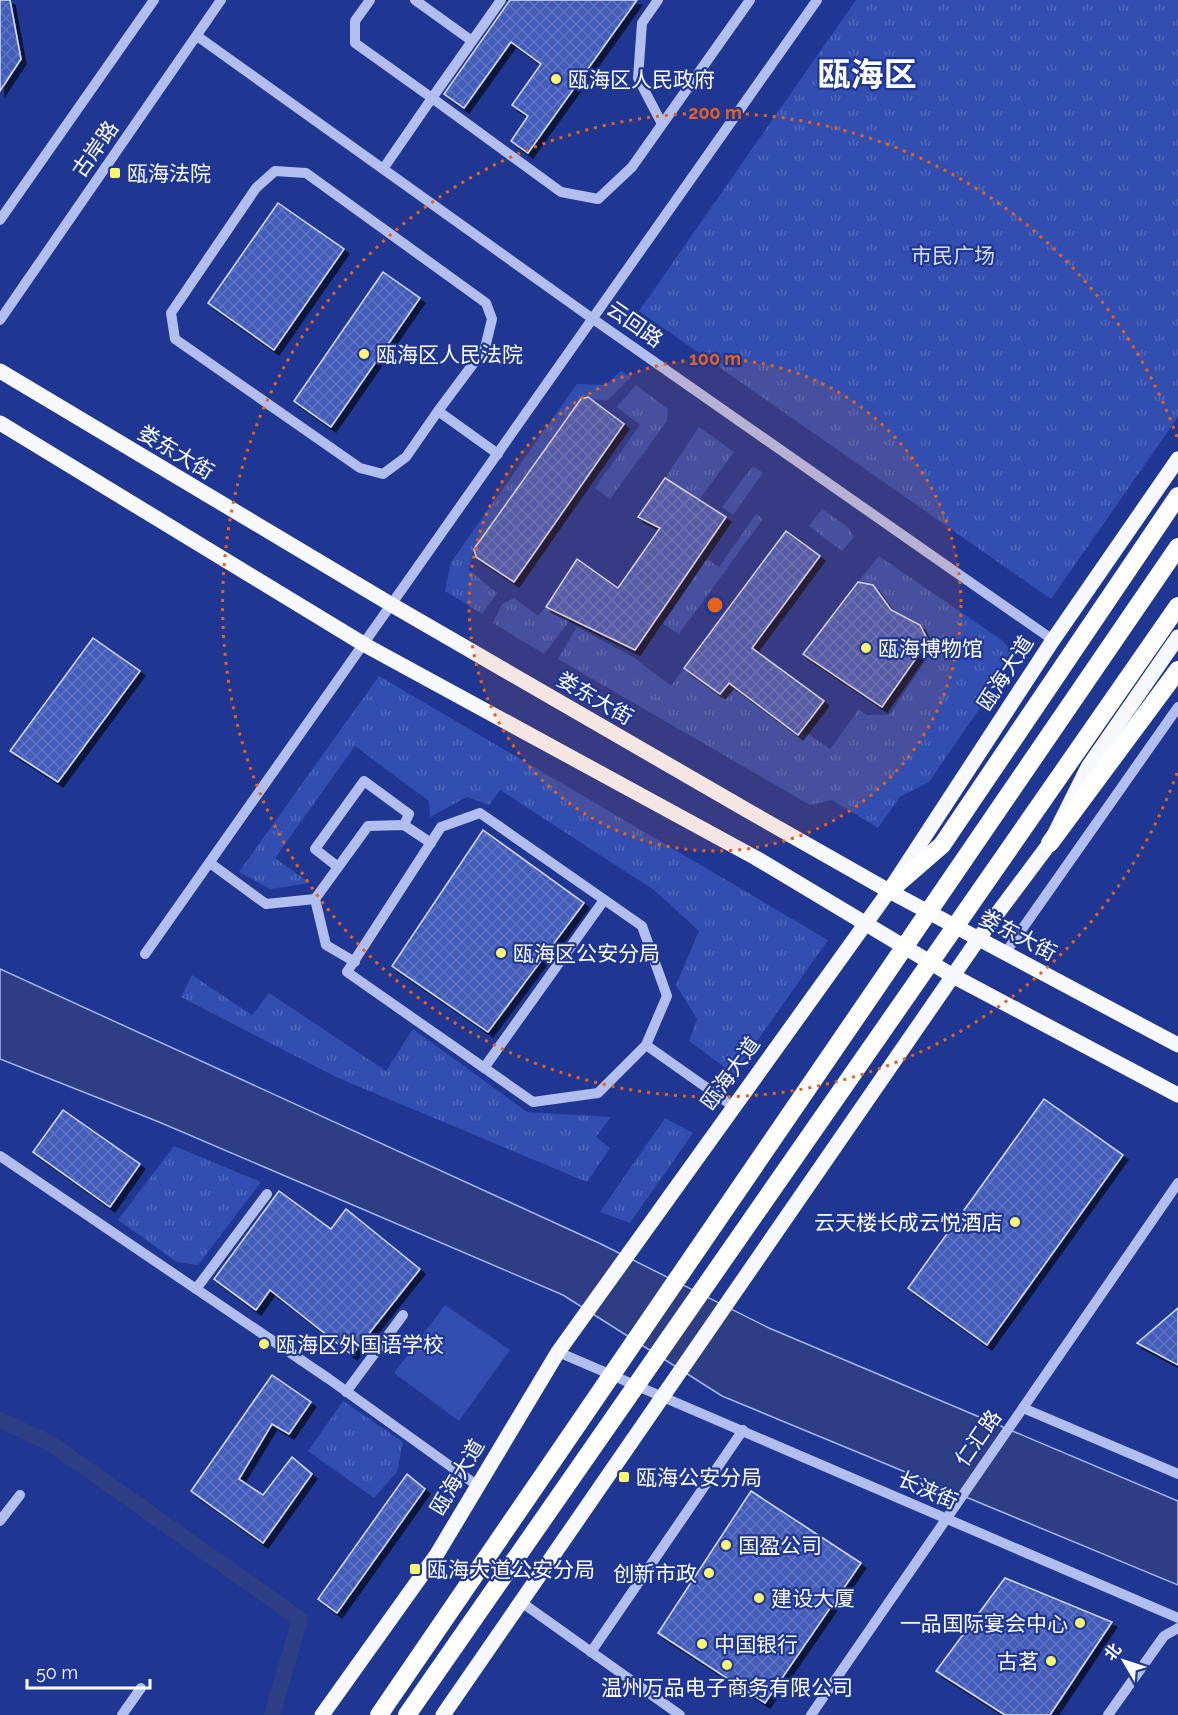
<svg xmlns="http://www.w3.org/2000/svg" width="1178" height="1715" font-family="Raleway,'Noto Sans SC',sans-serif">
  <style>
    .grass { fill: url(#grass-tufts) }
    .pitch { fill: #324eb1 }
    .water { fill: #2d3e84; stroke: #a4b6f0; stroke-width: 1.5 }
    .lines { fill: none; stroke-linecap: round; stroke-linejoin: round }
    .canal { stroke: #2d3e84; stroke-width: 16 }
    .building { fill: url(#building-cross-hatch); stroke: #d7dffa; stroke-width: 1.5; filter: url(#shadow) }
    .minor { stroke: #b1beee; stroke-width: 10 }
    .major { stroke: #f8f9ff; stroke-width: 15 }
    .highway { stroke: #fff; stroke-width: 18 }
    .highway-bridge { stroke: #fff; stroke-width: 18 }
    .ring { fill: none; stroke: #e96118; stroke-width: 3; stroke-dasharray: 3 6 }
    .poi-dot { fill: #fcf571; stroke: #1f3693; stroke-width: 2 }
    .labels { text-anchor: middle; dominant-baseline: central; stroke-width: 4.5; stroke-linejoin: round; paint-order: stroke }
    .poi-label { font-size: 21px; fill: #fff; stroke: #1f3693; text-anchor: start }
    .street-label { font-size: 21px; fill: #fff; stroke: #1f3693 }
    .park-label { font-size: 21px; fill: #d7dffa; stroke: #1f3693 }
    .town-label { font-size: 33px; font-weight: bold; fill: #fff; stroke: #1f3693 }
    .centre { fill: #e96118; stroke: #1f3693; stroke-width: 3 }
    .ring-label { font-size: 18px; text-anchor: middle; font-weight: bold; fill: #e96118; stroke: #1f3693; stroke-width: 4.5; stroke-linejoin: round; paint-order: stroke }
  </style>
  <defs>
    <pattern id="grass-tufts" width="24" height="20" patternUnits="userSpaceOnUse" patternTransform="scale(1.5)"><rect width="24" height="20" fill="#324eb1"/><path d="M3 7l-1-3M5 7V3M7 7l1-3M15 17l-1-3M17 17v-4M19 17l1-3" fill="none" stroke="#5169bd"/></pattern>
    <pattern id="building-cross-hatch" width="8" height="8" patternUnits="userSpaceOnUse" patternTransform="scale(1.5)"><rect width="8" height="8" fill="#435cb9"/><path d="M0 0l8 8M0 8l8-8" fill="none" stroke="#5f74c4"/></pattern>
    <filter id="shadow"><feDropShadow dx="5" dy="5" stdDeviation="0" flood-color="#0009"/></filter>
  </defs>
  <rect width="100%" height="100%" fill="#1f3693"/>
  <g class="grass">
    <polygon points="856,0 1178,0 1178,417 1051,599 639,311"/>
    <polygon points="621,371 631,377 608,400 581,399 474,549 469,570 497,593 482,614 445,591 451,562 577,384 605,385"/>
    <polygon points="636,385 668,409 667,421 610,499 595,488 640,425 617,407"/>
    <polygon points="699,427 734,452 699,500 665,478"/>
    <polygon points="753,466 763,473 733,515 722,507"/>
    <polygon points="822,509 848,527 854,537 842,551 809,526"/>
    <polygon points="756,514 763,519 679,634 663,624 707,559 719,567"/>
    <polygon points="879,556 1003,641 1015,657 929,782 900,797 878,828 832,800 810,805 558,659 577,627 633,657 671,686 684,668 720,694 729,683 798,735 802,730 830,749 859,709 866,715 889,715 932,651 920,625 891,610 873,585 858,582"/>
    <polygon points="514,598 538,616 546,607 571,619 544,654 493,623 502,604"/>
    <polygon points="379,676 828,940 734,1074 689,1041 697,1019 676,985 699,931 654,890 500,790 489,805 467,797 430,817 429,801 355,746 275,858 310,883 270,889 239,872"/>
    <polygon points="192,975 252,1015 269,993 386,1071 413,1029 527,1112 611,1117 596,1137 610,1148 587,1182 338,1078 181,997"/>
    <polygon points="665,1118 693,1133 630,1223 600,1212"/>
    <polygon points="174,1146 261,1182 198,1265 177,1262 118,1220"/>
    <polygon points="343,1401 403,1442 397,1472 374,1498 308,1451"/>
  </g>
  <polygon class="pitch" points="445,1305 510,1350 459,1421 394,1373"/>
  <polygon class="water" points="0,969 601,1244 769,1328 1178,1501 1178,1585 722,1396 563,1295 159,1122 0,1059"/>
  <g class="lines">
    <polyline class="canal" points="0,1420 50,1443 300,1619 272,1715"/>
  </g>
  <g class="building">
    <polygon points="0,0 10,0 21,59 0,91"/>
    <polygon points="510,0 637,0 528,153 511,141 528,116 512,105 541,64 511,42 464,108 444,94"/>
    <polygon points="278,203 344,249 274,350 208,303"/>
    <polygon points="383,272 420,298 331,427 294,401"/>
    <polygon points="588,397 624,424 514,582 476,557 474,549 581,399"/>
    <polygon points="665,478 726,517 635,650 546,607 577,559 618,588 660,528 638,517"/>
    <polygon points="786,531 820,556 752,648 824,701 798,735 729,683 720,694 684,668"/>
    <polygon points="858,582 873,585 891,610 920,625 928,641 882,707 803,654"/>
    <polygon points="93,638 140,671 58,782 10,751"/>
    <polygon points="483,830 584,903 488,1032 392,966"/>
    <polygon points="1044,1099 1123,1155 987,1345 908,1288"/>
    <polygon points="63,1110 140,1164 110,1207 33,1152"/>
    <polygon points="279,1191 331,1229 346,1209 420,1269 352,1355 270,1290 256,1310 214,1279"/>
    <polygon points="1178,1308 1178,1365 1137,1343"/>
    <polygon points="272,1375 311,1402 289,1434 272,1424 239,1479 263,1495 292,1457 312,1474 263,1543 191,1491"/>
    <polygon points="407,1474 425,1489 337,1613 318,1599"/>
    <polygon points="751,1491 861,1563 765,1703 658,1633"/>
    <polygon points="1005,1578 1112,1622 1050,1715 1005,1715 936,1671"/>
  </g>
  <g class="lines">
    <g class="minor">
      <polyline points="370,0 355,21 355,43 432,98 501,0"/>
      <polyline points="415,0 472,41"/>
      <polyline points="658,0 642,23 638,78 662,124"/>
      <polyline points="197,36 593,319 1053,640"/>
      <polyline points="383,169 432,98 561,192 598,199 632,167 750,0"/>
      <polyline points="0,220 154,0"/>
      <polyline points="0,320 221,0"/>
      <polyline points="438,411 406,457 383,474 360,468 175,339 171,313 256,188 275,171 306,173 486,303 492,319 485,348 438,411 498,454"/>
      <polyline points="210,863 266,904 315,899"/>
      <polyline points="338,867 315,849 364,781 409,814 404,825"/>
      <polyline points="1006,952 1178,707"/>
      <polyline points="145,954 817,0"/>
      <polyline points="355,962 326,945 315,899 368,826 404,825 431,843"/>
      <polyline points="646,1045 598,1093 533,1102 347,972 441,827 480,813 642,926 667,996 646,1045 734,1107"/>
      <polyline points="484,1068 604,900"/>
      <polyline points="0,1156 329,1379 478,1486"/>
      <polyline points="196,1289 267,1194"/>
      <polyline points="558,1352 1178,1618"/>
      <polyline points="346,1392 403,1315"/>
      <polyline points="1023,1408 1178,1474"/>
      <polyline points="0,1521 20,1495"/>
      <polyline points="521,1602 680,1715"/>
      <polyline points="591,1652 743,1430"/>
      <polyline points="122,1715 141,1688"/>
      <polyline points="811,1715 1178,1183"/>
      <polyline points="1108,1715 1164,1636 1178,1628"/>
    </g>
    <g class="major">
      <polyline points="0,371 392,605 750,812 889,891 1178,1045"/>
      <polyline points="0,423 365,645 756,858 953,976 1178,1095"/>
      <polyline points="322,1715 437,1554 558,1352 889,891 1053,640 1178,459"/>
      <polyline points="443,1715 979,938 1050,843 1088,767 1178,637"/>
    </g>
    <g class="highway">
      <polyline points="1050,843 1178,670"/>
      <polyline points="889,891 942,845 1178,496"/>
    </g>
    <g class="highway-bridge">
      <polyline points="379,1715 1178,547"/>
      <polyline points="407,1715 1178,606"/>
    </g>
  </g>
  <circle cx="715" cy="605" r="246" fill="#e96118" fill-opacity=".12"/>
  <g class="ring">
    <circle cx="715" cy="605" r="246"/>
    <path d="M1177 773A492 492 0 1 1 1177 437"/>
  </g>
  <g class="poi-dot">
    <circle cx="556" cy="79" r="6"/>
    <rect x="109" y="167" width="12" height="12" rx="3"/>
    <circle cx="364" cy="354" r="6"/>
    <circle cx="866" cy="648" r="6"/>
    <circle cx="501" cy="953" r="6"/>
    <circle cx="1015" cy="1222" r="6"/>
    <circle cx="264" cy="1344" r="6"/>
    <rect x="618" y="1471" width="12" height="12" rx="3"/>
    <circle cx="726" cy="1545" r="6"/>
    <rect x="409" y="1563" width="12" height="12" rx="3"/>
    <circle cx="709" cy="1573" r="6"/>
    <circle cx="759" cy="1598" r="6"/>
    <circle cx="1080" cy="1623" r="6"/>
    <circle cx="702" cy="1644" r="6"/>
    <circle cx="1051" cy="1661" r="6"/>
    <circle cx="727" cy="1665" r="6"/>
  </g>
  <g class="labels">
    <g class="poi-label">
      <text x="568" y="79">瓯海区人民政府</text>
      <text x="127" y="173">瓯海法院</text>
      <text x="376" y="354">瓯海区人民法院</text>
      <text x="878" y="648">瓯海博物馆</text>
      <text x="513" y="953">瓯海区公安分局</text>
      <text x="1003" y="1222" text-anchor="end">云天楼长成云悦酒店</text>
      <text x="276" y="1344">瓯海区外国语学校</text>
      <text x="636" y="1477">瓯海公安分局</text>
      <text x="738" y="1545">国盈公司</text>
      <text x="427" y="1569">瓯海大道公安分局</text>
      <text x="697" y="1573" text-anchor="end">创新市政</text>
      <text x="771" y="1598">建设大厦</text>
      <text x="1068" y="1623" text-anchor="end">一品国际宴会中心</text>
      <text x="714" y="1644">中国银行</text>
      <text x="1039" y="1661" text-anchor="end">古茗</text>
      <text x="727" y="1687" text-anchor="middle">温州万品电子商务有限公司</text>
    </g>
    <g class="street-label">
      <text transform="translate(95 149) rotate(-55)">古岸路</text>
      <text transform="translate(635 324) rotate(35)">云回路</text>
      <text transform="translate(176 452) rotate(31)">娄东大街</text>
      <text transform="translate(1005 673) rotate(-57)">瓯海大道</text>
      <text transform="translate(595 698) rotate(30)">娄东大街</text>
      <text transform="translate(1018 935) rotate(28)">娄东大街</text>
      <text transform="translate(730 1073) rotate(-54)">瓯海大道</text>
      <text transform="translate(978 1438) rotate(-55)">仁汇路</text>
      <text transform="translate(457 1477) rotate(-59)">瓯海大道</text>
      <text transform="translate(928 1490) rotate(24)">长浃街</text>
    </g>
    <g class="park-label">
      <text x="953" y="255">市民广场</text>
    </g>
    <g class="town-label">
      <text x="867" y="74">瓯海区</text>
    </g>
  </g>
  <circle cx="715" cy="605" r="9" class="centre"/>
  <g class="ring-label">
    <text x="715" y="119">200 m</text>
    <text x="715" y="365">100 m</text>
  </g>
  <g transform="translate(1124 1661) rotate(309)" stroke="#1f3693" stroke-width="4.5" paint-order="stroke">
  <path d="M0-4.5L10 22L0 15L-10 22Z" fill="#ffffff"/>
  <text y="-9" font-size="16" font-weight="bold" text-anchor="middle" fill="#ffffff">北</text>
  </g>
  <path d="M27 1679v9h123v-9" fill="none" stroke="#ffffff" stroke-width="3"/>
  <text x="36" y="1679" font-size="18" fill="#ffffff" stroke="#1f3693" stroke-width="4.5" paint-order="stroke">50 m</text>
</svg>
